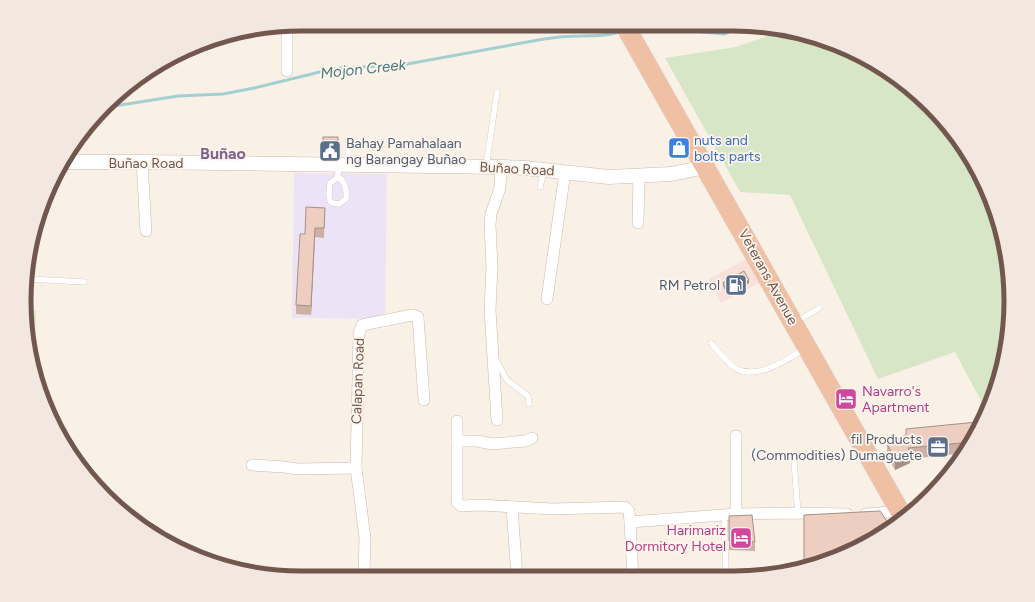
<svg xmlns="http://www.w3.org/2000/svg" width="1035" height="602" font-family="Figtree,sans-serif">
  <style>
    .residential { fill: #f1e2d5 }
    .commercial { fill: #f9e1db }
    .education { fill: #ede3f6 }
    .green { fill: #d6e6c6 }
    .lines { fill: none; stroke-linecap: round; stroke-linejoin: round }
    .stream { stroke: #a3cfd2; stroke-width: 3 }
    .service-casing { stroke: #cbb8ad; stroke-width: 6 }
    .minor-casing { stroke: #cbb8ad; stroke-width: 12 }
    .tertiary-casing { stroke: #cbb8ad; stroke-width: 15 }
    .trunk-casing { stroke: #d7d0cd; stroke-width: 20 }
    .service { stroke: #fff; stroke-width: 5.5 }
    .minor { stroke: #fff; stroke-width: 11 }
    .tertiary { stroke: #fff; stroke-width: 14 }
    .trunk { stroke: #f0c0a4; stroke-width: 19 }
    .wall { fill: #ccb1a5 }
    .shaded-wall { fill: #a69086 }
    .building { fill: #edcec0; stroke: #a69086 }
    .labels { text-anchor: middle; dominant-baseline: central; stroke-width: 3.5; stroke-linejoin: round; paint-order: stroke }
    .shop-label { font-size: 14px; fill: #366cbe; stroke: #fdf5ec; text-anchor: start }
    .service-label { font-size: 14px; fill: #4e5e75; stroke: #fdf5ec; text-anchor: end }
    .street-label { font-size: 14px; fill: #71574d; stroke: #fdf5ec }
    .hotel-label { font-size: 14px; fill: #b23c85; stroke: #fdf5ec; text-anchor: start }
    .water-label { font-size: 15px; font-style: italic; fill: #46777b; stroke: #fdf5ec }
    .quarter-label { font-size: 16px; font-weight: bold; fill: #7c658d; stroke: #fdf5ec }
    .rim { fill: none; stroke: #71574d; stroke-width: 5 }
  </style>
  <rect width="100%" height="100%" fill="#faf1e6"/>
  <polygon class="residential" points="689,25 736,25 724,30 703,29"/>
  <polygon class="commercial" points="746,259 759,283 721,303 709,279"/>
  <polygon class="education" points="294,173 387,174 385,319 292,318"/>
  <g class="green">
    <polygon points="782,31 823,39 888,71 930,105 964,147 990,195 1006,247 1011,301 1006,355 990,407 986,414 981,401 955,352 878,379 790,195 740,192 665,58 736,47"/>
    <polygon points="25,310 36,311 34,357 25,319"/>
  </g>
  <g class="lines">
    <g class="stream">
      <polyline points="679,25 702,32 725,34 743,25"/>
      <path d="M 108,107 L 178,96 L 223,94 L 254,88 L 324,71 L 340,68 L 402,65 L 544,39 C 556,37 567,36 579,36 C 593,35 605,37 619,32"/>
    </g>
    <g class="service-casing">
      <g id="service">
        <polyline points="348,142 348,165"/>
        <polyline points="486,167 497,92"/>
        <path d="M 337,178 L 340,178 C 346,184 347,191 346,199 L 339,204 L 332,203 L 330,201 L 329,193 L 330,183 L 337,178 L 340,165"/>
        <polyline points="540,187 544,170"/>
        <polyline points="29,279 84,282"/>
        <polyline points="796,322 819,308"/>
        <path d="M 711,343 C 717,350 730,366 737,369 C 758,380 788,359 805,349"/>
        <polyline points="496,360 507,380 528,396 529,404"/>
        <polyline points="794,461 798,513"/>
        <polyline points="724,515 726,573"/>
        <polyline points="491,577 517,570"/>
      </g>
    </g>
    <g class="minor-casing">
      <g id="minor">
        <polyline points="287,71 287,26"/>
        <polyline points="142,162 146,231"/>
        <polyline points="638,223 639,175"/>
        <polyline points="547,299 565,172"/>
        <polyline points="497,420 490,310 492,267 490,225 491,214 500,188 501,167"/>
        <polyline points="457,421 457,502 461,506 481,505 552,509 625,507 629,511 630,522 736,514 798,513 847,514"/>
        <polyline points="736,436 736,514"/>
        <polyline points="457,441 477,441 492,444 526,441 532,438"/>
        <polyline points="252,465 284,467 297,469 356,468"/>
        <polyline points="512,507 517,577"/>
        <polyline points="866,514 900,511"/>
        <polyline points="630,522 633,577"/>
        <polyline points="364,577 365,538 356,468 359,333 362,325 412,315 418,317 424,400"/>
      </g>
    </g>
    <g class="tertiary-casing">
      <polyline id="tertiary" points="64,162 142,162 501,167 525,168 609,177 671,174 706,167"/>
    </g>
    <g class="trunk-casing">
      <polyline id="trunk" points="624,24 903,517"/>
    </g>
    <use href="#service" class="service"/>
    <use href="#minor" class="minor"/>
    <use href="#tertiary" class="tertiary"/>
    <use href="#trunk" class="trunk"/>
  </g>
  <g class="wall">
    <rect x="323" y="137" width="15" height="19"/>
    <polygon points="325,218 324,238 315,237 311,315 296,314 296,305 305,234"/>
    <polygon points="723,283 749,283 727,295 723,286"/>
    <polygon points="906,429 978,429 965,453 910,459 910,463 895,470 887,455 887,444 906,435"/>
    <polygon points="729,516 755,542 755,551 729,550"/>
  </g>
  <g class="shaded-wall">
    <polygon points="315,228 315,237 311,315 311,306"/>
    <polygon points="749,280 749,283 727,295 727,292"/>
    <polygon points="910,452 910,463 895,470 895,459"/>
    <polygon points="840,556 823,563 804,567 804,563"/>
  </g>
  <g class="building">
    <rect x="323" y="137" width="15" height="13"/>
    <polygon points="306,207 325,208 324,228 315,228 311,306 296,305 300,234 305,234"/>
    <polygon points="744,271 749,280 727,292 723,283"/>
    <polygon points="977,422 978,429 971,442 908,448 910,452 895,459 887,444 906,435 906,429"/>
    <polygon points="880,511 891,527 873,541 840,556 804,563 804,515"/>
    <polygon points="752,515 755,542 729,541 729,516"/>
  </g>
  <defs>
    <g id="shop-square" transform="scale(1.15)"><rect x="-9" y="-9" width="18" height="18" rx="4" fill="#3f7fe0" stroke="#fdf5ec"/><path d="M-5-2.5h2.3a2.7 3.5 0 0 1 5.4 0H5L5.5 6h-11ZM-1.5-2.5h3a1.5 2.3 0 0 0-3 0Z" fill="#fff"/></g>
    <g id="civic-square" transform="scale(1.15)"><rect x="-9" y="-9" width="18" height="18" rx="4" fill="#5c6f8a" stroke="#fdf5ec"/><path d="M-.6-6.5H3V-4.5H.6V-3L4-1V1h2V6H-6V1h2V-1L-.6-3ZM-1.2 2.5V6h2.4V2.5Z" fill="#fff"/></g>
    <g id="fuel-square" transform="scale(1.15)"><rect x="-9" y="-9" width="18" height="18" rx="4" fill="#5c6f8a" stroke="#fdf5ec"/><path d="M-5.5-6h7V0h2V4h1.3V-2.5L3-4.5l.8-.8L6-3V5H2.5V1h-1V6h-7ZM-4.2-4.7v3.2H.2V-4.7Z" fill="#fff"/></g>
    <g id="hotel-square" transform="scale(1.15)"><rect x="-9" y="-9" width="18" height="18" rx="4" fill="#d1479c" stroke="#fdf5ec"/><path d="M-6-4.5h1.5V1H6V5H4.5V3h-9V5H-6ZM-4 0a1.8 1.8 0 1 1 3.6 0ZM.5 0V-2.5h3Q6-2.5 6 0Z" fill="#fff"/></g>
    <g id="office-square" transform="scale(1.15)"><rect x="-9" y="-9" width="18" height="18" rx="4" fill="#5c6f8a" stroke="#fdf5ec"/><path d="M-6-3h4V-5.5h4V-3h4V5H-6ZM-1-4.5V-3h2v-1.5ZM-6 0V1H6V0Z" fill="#fff"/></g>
  </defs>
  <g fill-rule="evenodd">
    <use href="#shop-square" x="679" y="148"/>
    <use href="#civic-square" x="330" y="151"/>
    <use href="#fuel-square" x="736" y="285"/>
    <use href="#hotel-square" x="846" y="399"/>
    <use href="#office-square" x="938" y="447"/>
    <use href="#hotel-square" x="741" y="538"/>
  </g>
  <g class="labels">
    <g class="shop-label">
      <text x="694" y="140">nuts and<tspan x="694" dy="16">bolts parts</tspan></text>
    </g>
    <g class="service-label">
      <text x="346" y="143" text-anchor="start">Bahay Pamahalaan<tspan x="346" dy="16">ng Barangay Buñao</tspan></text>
      <text x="720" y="285">RM Petrol</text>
      <text x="922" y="439">fil Products<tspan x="922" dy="16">(Commodities) Dumaguete</tspan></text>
    </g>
    <g class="street-label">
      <text x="146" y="163">Buñao Road</text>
      <text transform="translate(517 169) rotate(3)">Buñao Road</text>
      <text transform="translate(768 277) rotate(61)">Veterans Avenue</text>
      <text transform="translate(358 381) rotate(-88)">Calapan Road</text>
    </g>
    <g class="hotel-label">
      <text x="862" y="391">Navarro's<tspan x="862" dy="16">Apartment</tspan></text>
      <text x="726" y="530" text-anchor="end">Harimariz<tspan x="726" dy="16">Dormitory Hotel</tspan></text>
    </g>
    <g class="water-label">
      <text transform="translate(363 69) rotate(-6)">Mojon Creek</text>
    </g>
    <g class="quarter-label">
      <text x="223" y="153">Buñao</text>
    </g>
  </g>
  <path d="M0 0H1035V602H0ZM301 31H734A270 270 0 0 1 1004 301V301A270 270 0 0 1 734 571H301A270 270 0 0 1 31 301V301A270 270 0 0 1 301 31Z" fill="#f2e8df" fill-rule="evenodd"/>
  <path class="rim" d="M301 31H734A270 270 0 0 1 1004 301V301A270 270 0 0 1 734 571H301A270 270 0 0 1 31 301V301A270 270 0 0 1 301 31Z"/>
</svg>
